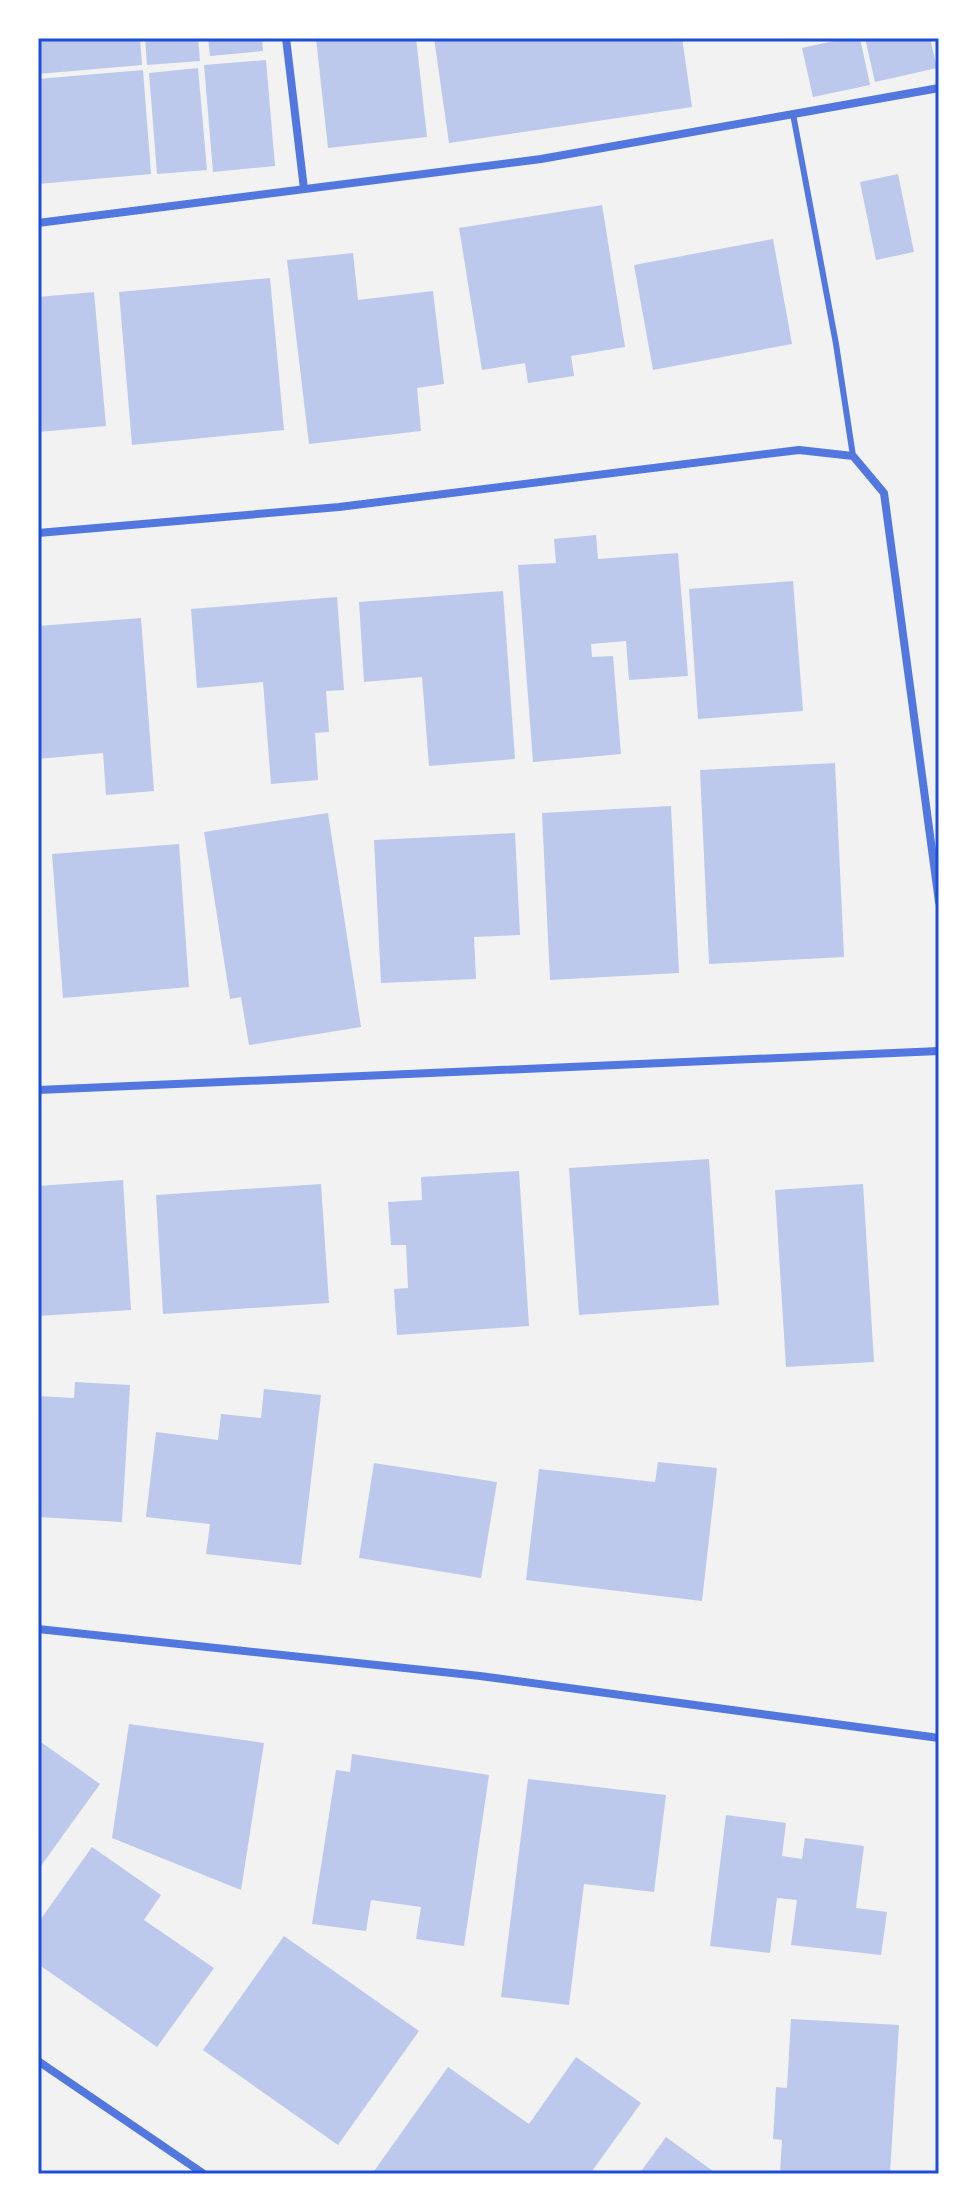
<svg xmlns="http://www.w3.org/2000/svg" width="977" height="2212" font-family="Barlow,sans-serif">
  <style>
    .building { fill: #bdc9ec }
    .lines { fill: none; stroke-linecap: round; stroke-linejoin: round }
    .service { stroke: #5277de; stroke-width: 6 }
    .minor { stroke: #5277de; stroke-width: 8 }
    .neatline { fill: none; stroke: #1d4ed8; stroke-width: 3 }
  </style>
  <rect width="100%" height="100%" fill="#f2f2f2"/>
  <g class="building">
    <polygon points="38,38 140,38 142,65 38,74"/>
    <polygon points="145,38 198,38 200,61 147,65"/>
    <polygon points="208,38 262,38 263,51 210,56"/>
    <polygon points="316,38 416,38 427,137 328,148"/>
    <polygon points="434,38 682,38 692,107 449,143"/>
    <polygon points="848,38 860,38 870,85 813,97 802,48"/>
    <polygon points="865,38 930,38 937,68 875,82"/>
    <polygon points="266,60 275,166 213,172 204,65"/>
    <polygon points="198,68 207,170 157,174 149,73"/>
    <polygon points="143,70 151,174 38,184 38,79"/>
    <polygon points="898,174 914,252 876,260 860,182"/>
    <polygon points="602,205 625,347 571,356 574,376 528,383 525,363 482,370 459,228"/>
    <polygon points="773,239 792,344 653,370 634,265"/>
    <polygon points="353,253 358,300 433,291 444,384 417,388 421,431 309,444 287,260"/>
    <polygon points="270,278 284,430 132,445 119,292"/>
    <polygon points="94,292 106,426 38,432 38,297"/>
    <polygon points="596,535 598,559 678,553 688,676 629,680 626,641 591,644 592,657 613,656 621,754 533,762 518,565 556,563 554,539"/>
    <polygon points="793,581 803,711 698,719 689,589"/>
    <polygon points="503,591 515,759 429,766 422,677 364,682 359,602"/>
    <polygon points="337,597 344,690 326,691 329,732 315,733 318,780 271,784 263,682 197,688 191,609"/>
    <polygon points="141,618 154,791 106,795 103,753 38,759 38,626"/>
    <polygon points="835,763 844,957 709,964 700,770"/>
    <polygon points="671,806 679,973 550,980 542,813"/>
    <polygon points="328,813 361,1027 249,1045 241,997 230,999 204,832"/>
    <polygon points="515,833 520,935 474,937 476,979 381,983 374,840"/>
    <polygon points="179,844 189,987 63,998 52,854"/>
    <polygon points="709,1159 719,1305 579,1315 569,1168"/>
    <polygon points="519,1171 529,1326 397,1335 394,1289 408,1288 406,1245 391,1245 388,1202 422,1200 421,1177"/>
    <polygon points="123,1180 131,1310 38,1316 38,1186"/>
    <polygon points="321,1184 329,1303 163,1314 156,1195"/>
    <polygon points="863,1184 874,1362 786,1367 775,1190"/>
    <polygon points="75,1382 130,1385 122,1522 38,1517 38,1396 74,1398"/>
    <polygon points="264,1389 321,1395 301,1565 206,1554 210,1524 146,1517 156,1432 218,1440 221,1414 261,1418"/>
    <polygon points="658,1462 717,1468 702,1601 526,1580 539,1469 655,1482"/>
    <polygon points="374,1463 497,1482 481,1578 359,1558"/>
    <polygon points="129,1724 264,1743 241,1890 112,1838"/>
    <polygon points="38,1740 100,1784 38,1870"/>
    <polygon points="352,1754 489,1775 464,1946 416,1939 421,1907 371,1900 366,1931 312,1924 336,1770 350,1772"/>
    <polygon points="528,1779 666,1795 654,1892 584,1884 569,2005 501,1997"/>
    <polygon points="726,1815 786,1823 782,1856 802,1859 805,1838 864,1846 856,1908 887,1912 881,1955 791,1945 797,1900 777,1898 770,1953 710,1946"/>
    <polygon points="92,1847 161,1895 144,1920 214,1968 157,2047 38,1964 38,1923"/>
    <polygon points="284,1936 419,2031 338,2145 203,2050"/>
    <polygon points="791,2019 899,2025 890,2174 780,2174 782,2140 773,2139 776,2087 787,2088"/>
    <polygon points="576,2057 641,2103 590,2174 372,2174 448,2067 529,2124"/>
    <polygon points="666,2137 717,2174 639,2174"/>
  </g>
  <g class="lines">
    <polyline class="service" points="793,114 836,344 853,456"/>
    <g class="minor">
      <polyline points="286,38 304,189"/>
      <polyline points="38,223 541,159 939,88"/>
      <polyline points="38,533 339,507 799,450 853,456 884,493 939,902"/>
      <polyline points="38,1090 939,1051"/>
      <polyline points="38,1629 480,1676 939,1738"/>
      <polyline points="38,2061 204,2174"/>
    </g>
  </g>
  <rect width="977" height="2212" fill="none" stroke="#ffffff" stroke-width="80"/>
  <rect x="40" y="40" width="897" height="2132" class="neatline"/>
</svg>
